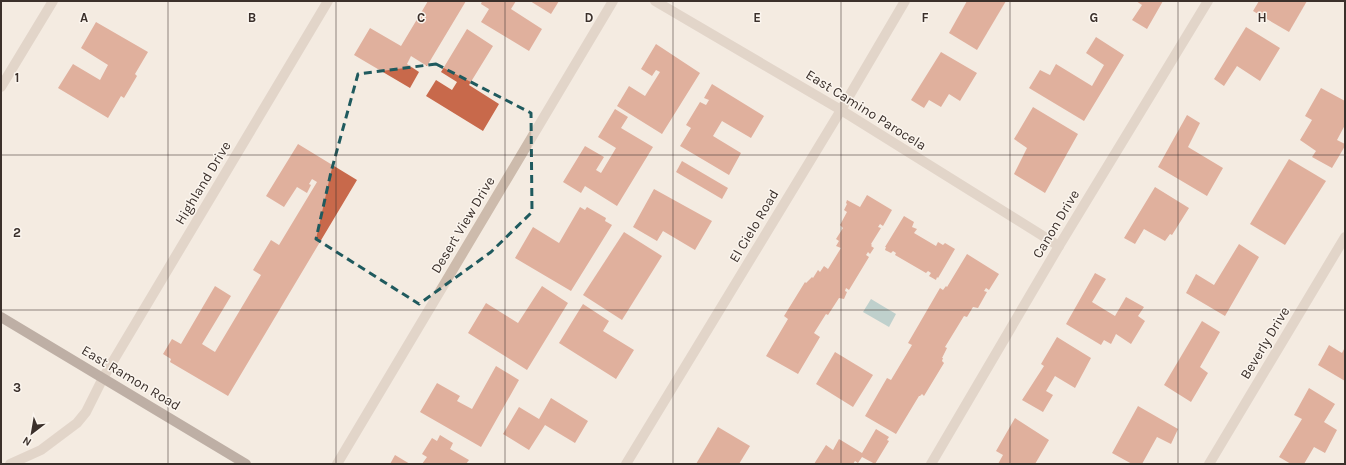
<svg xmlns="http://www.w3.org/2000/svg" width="1346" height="465" font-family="Karla,sans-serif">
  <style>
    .water { fill: #7fb0b2 }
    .building { fill: #c8694b }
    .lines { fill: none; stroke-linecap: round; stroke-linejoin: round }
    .minor { stroke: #cdbbac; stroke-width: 10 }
    .major { stroke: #7d675c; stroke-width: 10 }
    .marked { fill: none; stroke: #1f5a5e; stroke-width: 3; stroke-dasharray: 8 5; stroke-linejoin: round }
    .grid { fill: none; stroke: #3b302b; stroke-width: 1; stroke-opacity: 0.55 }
    .labels { text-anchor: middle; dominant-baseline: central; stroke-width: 3; stroke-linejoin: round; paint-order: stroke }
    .street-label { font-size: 14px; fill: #3b302b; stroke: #fbf5ee }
    .grid-label { font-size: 13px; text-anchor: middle; font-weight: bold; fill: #3b302b; stroke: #fbf5ee; stroke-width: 3; stroke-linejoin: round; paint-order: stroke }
  </style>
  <rect width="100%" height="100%" fill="#f4ebe1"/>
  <polygon class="water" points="871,299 896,314 889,327 863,312"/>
  <g class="building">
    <polygon points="428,1 466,1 427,66 411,56 407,64 419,72 410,88 354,55 370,28 401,46"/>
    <polygon points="482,1 516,1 511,9 542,29 529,51 481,22 489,9 481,4"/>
    <polygon points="530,1 559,1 551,14"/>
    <polygon points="967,1 1006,1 977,50 949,33"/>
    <polygon points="1136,1 1163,1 1147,29 1132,20 1142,5"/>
    <polygon points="1259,1 1307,1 1289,32 1253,11"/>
    <polygon points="96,22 148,52 135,74 137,76 124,98 121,96 108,118 58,88 73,64 100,80 108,65 81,48"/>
    <polygon points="1246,27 1280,48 1260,81 1237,66 1224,86 1214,79"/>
    <polygon points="467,29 493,46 469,85 499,104 483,131 426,96 436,80 452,90 457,82 441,72"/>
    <polygon points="1096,37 1124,55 1084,121 1029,88 1040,70 1050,75 1056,64 1092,86 1104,65 1086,53"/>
    <polygon points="656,44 700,73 662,134 617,106 629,86 645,96 660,72 656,70 652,76 641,69"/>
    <polygon points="941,52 977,73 960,101 949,94 941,107 929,100 924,108 911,100"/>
    <polygon points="712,84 764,116 751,138 722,121 713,136 741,153 729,175 680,146 691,128 686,125 700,102 706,105 709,100 704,98"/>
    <polygon points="1321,88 1345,101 1345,125 1337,140 1345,144 1345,146 1332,168 1312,157 1316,151 1300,140 1312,120 1305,116"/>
    <polygon points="1033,107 1078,134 1045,193 1014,174 1027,148 1014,139"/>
    <polygon points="615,109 628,117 621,128 653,147 617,206 585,186 581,193 563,182 585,146 604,157 596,170 601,173 616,148 598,137"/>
    <polygon points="1187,115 1200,123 1188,147 1223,168 1207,196 1158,167"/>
    <polygon points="298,144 357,180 228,396 170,362 171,359 163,354 172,339 181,344 215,286 231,296 202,344 215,352 261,275 253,270 271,240 279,245 317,182 312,179 309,184 311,185 307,193 297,187 284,207 266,196"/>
    <polygon points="1289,159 1326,181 1285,245 1250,224"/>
    <polygon points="682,161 728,188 722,199 676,172"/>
    <polygon points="1155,187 1189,208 1172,235 1170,234 1165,241 1144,229 1135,244 1124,238"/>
    <polygon points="654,189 712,221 695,250 663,231 657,241 633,227"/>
    <polygon points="867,195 892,210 883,226 880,224 878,227 881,228 871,244 872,245 871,246 874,248 870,254 868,252 866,255 869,257 849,290 846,288 845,291 847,292 844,299 839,298 828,315 826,314 814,333 820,337 798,374 766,356 788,319 784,316 805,282 806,283 812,277 813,278 818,270 820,272 824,266 828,269 841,248 836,246 839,241 836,239 843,228 840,225 847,212 844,210 847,204 846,203 847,200 860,207"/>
    <polygon points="580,207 585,210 587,207 606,218 605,221 612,225 571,291 515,258 533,227 559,243"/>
    <polygon points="904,216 914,222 912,227 917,229 914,233 936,246 938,242 943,245 945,243 955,249 938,278 937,277 936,280 929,276 931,273 928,271 926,273 895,255 896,253 893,251 891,253 885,250 886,247 885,247"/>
    <polygon points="624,232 662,256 622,320 583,295"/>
    <polygon points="1239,244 1259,257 1225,316 1186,293 1196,274 1214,285"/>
    <polygon points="967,254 999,274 989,290 986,288 984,291 987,292 978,308 973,307 967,317 964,316 945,347 947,348 942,358 943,358 942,361 944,363 924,396 922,394 920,396 919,396 896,434 865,416 887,378 891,380 912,345 908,343 940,288 943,290 946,286 947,287"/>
    <polygon points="1095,273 1106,279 1092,302 1115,316 1126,297 1144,307 1138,316 1145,321 1131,344 1116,334 1111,344 1104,340 1101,345 1066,324"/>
    <polygon points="542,286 568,303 527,370 468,333 486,303 518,323"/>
    <polygon points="583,304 609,321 603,331 634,350 616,379 559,343"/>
    <polygon points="1202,321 1220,332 1200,367 1208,373 1191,402 1164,385"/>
    <polygon points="1057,337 1091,358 1075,388 1055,376 1046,391 1053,395 1043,412 1022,400 1044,366 1041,364"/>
    <polygon points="1329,345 1342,353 1345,347 1345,381 1318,365"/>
    <polygon points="835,352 873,375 853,407 816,384"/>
    <polygon points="496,366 519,380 481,447 420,412 437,383 460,396 457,401 472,409"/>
    <polygon points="1309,388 1335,404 1324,422 1337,430 1325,453 1314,447 1304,464 1291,464 1279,457 1302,419 1294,415"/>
    <polygon points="551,398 588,421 575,443 545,425 529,450 503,434 519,407 539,419"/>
    <polygon points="1138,406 1178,429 1171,444 1157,437 1142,464 1132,464 1112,453"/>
    <polygon points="1015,418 1049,440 1035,464 998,464 1003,455 996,451"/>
    <polygon points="718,427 750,446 739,464 696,464"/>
    <polygon points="876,429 889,437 887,440 889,441 875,464 862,457 858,463 855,461 853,464 814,464 826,445 833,450 839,439 862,453"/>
    <polygon points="440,435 453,443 450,449 469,460 466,464 422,464 427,457 422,454 432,438 437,441"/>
    <polygon points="395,455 410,464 390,464"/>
  </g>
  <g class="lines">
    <g class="minor">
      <polyline points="655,1 841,110 1059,246"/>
      <polyline points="1,87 53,1"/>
      <polyline points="10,464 41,450 77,423 86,412 103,378 328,1"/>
      <polyline points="337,464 613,1"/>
      <polyline points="626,464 841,110 905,1"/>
      <polyline points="931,464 1059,246 1208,1"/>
      <polyline points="1209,464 1345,237"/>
    </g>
    <polyline class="major" points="1,317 246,464"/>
  </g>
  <path d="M0 0H1346V465H0ZM 436,64 L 531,113 L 532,212 L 491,252 L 419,304 L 316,239 L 331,172 L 358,74 Z" fill="#f4ebe1" fill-opacity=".55" fill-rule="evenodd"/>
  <path class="marked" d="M 436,64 L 531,113 L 532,212 L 491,252 L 419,304 L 316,239 L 331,172 L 358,74 Z"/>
  <path class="grid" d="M 168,1 L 168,464M 336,1 L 336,464M 505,1 L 505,464M 673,1 L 673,464M 841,1 L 841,464M 1010,1 L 1010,464M 1178,1 L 1178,464M 1,155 L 1345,155M 1,310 L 1345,310"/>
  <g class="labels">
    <g class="street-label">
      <text transform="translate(866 110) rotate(32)">East Camino Parocela</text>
      <text transform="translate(203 183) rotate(-59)">Highland Drive</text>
      <text transform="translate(1056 224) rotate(-59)">Canon Drive</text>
      <text transform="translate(463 225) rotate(-59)">Desert View Drive</text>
      <text transform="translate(754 226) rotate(-59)">El Cielo Road</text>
      <text transform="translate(1265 343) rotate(-59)">Beverly Drive</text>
      <text transform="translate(131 378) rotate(31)">East Ramon Road</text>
    </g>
  </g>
  <g class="grid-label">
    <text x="84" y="22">A</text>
    <text x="252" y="22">B</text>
    <text x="421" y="22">C</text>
    <text x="589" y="22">D</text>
    <text x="757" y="22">E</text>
    <text x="925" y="22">F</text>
    <text x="1094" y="22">G</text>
    <text x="1262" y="22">H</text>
    <text x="17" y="82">1</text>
    <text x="17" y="237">2</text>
    <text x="17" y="392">3</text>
  </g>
  <rect width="1346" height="465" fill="none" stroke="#3b302b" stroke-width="4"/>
  <g transform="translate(32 433) rotate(211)" stroke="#fbf5ee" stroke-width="3" paint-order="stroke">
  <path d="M0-3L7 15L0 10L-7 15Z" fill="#3b302b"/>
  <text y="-6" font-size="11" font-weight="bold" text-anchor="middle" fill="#3b302b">N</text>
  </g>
</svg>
